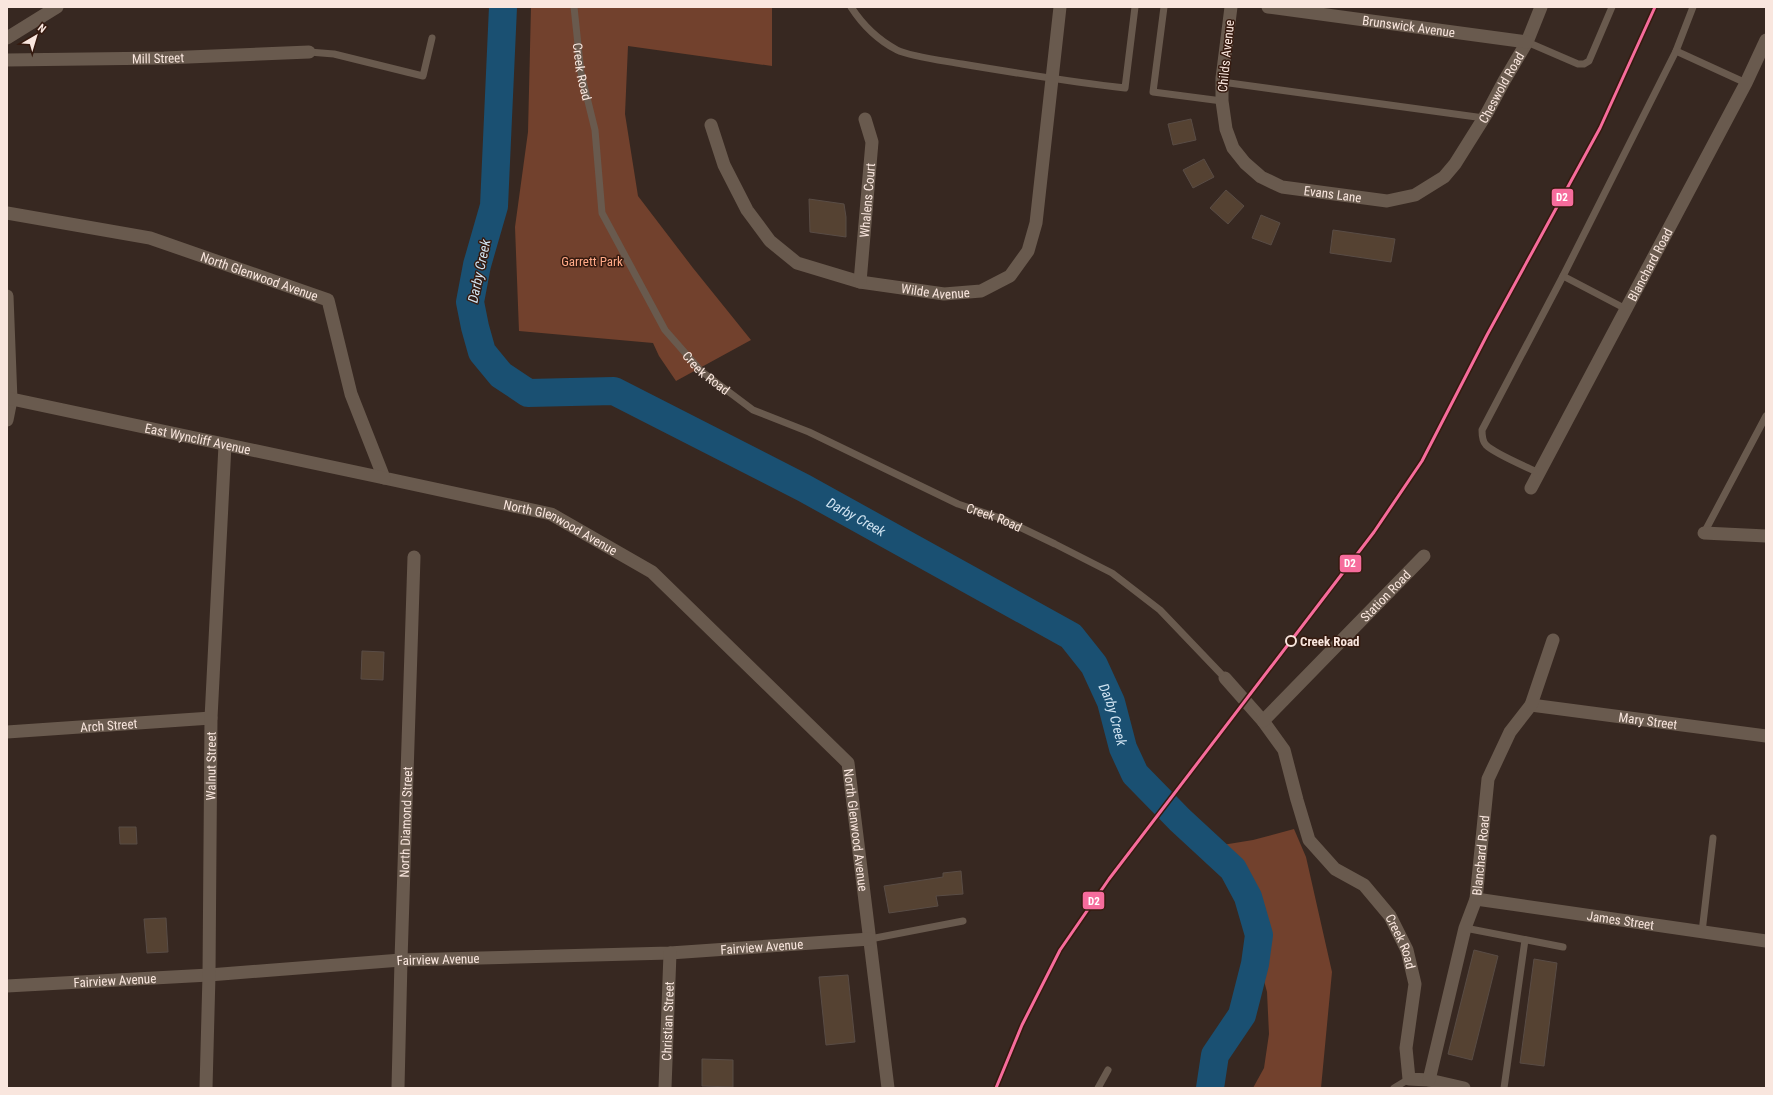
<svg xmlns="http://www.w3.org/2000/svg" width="1773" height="1095" font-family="'Roboto Condensed',sans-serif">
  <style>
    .green { fill: #72412d }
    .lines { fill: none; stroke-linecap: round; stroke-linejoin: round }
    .river { stroke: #1a5072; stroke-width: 28 }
    .building { fill: #554232; stroke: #594c45 }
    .service { stroke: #695a4e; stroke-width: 7 }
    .minor { stroke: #695a4e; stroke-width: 13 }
    .tram-1-casing { stroke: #351a0f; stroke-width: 6 }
    .tram-1 { stroke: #f66c9c; stroke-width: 3 }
    .stop-dot { fill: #351a0f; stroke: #f9e6de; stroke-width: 2 }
    .labels { text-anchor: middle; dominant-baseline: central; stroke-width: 3; stroke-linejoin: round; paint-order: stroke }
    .street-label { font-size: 13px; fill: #f9e6de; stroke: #351a0f }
    .park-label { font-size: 13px; fill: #fea987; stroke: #351a0f }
    .stop-label { font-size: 13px; font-weight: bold; fill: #f9e6de; stroke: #351a0f; text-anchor: start }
    .water-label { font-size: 14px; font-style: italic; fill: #d0e3f1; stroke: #351a0f }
    .line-badge { stroke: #351a0f; stroke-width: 1.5 }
    .badge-label { font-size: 11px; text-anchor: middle; font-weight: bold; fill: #fff }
  </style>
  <rect width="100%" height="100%" fill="#372821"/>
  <g class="green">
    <polygon points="531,7 772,7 772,66 628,46 625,114 638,196 693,268 751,340 676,381 659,356 653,343 519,331 515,227 528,132"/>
    <polygon points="1294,829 1306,857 1332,972 1321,1088 1253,1088 1264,1068 1269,1034 1267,992 1247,916 1227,885 1210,847 1253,840"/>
  </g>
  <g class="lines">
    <path class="river" id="s1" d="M 503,7 L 494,206 L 477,265 L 470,302 L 475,327 L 482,352 L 501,375 L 528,393 L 614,391 L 804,488 L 1071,636 L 1094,665 L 1111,702 L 1123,748 L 1135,774 L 1180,820 L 1233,869 L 1248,897 L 1259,935 L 1255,964 L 1242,1015 L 1215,1055 L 1210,1088"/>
  </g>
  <g class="building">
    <polygon points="1191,119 1196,140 1173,145 1168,124"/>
    <polygon points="1204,159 1214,177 1193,188 1183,170"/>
    <polygon points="1226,190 1244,206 1228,224 1210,208"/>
    <polygon points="809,199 844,204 846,217 846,237 810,232"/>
    <polygon points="1261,215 1280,223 1271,245 1252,238"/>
    <polygon points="1333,230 1395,239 1391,262 1330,253"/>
    <polygon points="362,651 384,652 383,680 361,679"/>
    <polygon points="119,827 136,827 137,844 120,844"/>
    <polygon points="961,871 963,894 936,896 938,906 889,913 884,886 943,877 943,873"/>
    <polygon points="166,918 168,952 147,953 144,919"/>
    <polygon points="1474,950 1498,956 1472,1060 1448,1054"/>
    <polygon points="1534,959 1557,963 1544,1066 1520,1063"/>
    <polygon points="848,975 855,1042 826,1045 819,977"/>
    <polygon points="702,1059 733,1060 733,1087 702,1086"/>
  </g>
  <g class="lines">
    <g class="service">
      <path id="s2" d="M 574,7 L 581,73 L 595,130 L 602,213 L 665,330 L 701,371 L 753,410 L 809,432 L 958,504 L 1003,519 L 1055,544 L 1112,573 L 1160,610 L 1225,678"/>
      <path d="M 851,7 C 862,24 878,40 897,50 C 911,57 946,61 962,64 C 1016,73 1070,82 1125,88 L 1135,7"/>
      <polyline points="1164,7 1153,92 1222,101"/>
      <polyline points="1527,42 1578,64 1584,64 1589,61 1612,7"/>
      <polyline points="1676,51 1746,83"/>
      <polyline points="309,52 334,54 423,76 432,38"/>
      <polyline points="1222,82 1484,118"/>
      <polyline points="1563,276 1626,309"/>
      <path d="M 1539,473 C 1527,467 1495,454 1486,445 C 1482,441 1482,435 1482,430 L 1563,276 L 1676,51 L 1693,7"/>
      <polyline points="1704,533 1766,416"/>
      <polyline points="1465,928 1563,947"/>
      <polyline points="1702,932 1713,838"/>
      <polyline points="870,939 963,921"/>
      <polyline points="1098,1088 1108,1070"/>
      <polyline points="1394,1088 1409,1079"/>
      <polyline points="1504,1088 1525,940"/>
    </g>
    <g class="minor">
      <path id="s3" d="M 1231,7 L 1222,78 L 1222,101 L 1226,129 L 1233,148 L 1245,163 L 1261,177 L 1282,187 L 1387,201 L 1415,195 L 1444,177 L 1455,164 L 1487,113 L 1504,81 L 1527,42 L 1541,7"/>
      <path id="s4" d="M 1268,7 L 1527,42"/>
      <polyline points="7,38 57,7"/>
      <path id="s5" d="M 7,60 L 164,58 L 309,52"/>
      <path id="s6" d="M 711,125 L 724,165 L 747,210 L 770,241 L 797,263 L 860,282 L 944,294 L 981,291 L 1010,276 L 1028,251 L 1036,223 L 1060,7"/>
      <path id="s7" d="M 7,213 L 150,238 L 328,300 L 351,394 L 384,478 L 551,514 L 652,572 L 848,763 L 888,1088"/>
      <path id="s8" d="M 860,282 L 872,142 L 865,119"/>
      <polyline points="7,296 11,400 7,420"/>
      <path id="s9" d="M 7,398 L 384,478"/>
      <path id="s10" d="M 1531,488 L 1746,83 L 1766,40"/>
      <polyline points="1704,533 1766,536"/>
      <path id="s11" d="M 1225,678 L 1263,721 L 1284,750 L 1297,800 L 1309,840 L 1335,869 L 1364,885 L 1390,916 L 1407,950 L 1415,984 L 1406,1048 L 1409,1079 L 1429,1080 L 1464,1088"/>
      <path id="s12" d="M 1531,705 L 1766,736"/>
      <path id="s13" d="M 1263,721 L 1424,556"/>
      <path id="s14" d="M 7,732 L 211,718"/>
      <path id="s15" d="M 1476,899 L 1766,941"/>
      <path id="s16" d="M 7,986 L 209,975 L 401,960 L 670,953 L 870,939"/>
      <path id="s17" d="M 1429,1080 L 1465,928 L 1476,899 L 1488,779 L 1510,732 L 1531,705 L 1553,640"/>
      <path id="s18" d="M 206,1088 L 209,975 L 211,718 L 225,445"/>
      <path id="s19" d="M 398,1088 L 401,960 L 414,557"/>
      <path id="s20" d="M 665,1088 L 670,953"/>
    </g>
    <g class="tram-1-casing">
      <polyline id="tram-1" points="996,1088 1022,1025 1060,950 1109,879 1374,532 1422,461 1487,335 1600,128 1655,7"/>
    </g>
    <use href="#tram-1" class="tram-1"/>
  </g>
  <circle class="stop-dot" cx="1291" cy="641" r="5"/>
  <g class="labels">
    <g class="street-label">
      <text stroke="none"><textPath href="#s4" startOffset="142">Brunswick Avenue</textPath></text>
      <text transform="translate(1226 56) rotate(-84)">Childs Avenue</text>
      <text stroke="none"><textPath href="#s5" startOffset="151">Mill Street</textPath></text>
      <text stroke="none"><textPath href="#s2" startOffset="65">Creek Road</textPath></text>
      <text stroke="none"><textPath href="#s3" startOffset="482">Cheswold Road</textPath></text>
      <text stroke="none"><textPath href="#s3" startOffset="258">Evans Lane</textPath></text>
      <text stroke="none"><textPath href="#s8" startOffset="82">Whalens Court</textPath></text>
      <text stroke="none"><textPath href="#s10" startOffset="253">Blanchard Road</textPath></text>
      <text stroke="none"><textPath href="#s7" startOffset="261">North Glenwood Avenue</textPath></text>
      <text stroke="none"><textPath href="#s6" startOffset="308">Wilde Avenue</textPath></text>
      <text stroke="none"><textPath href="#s2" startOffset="401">Creek Road</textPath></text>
      <text stroke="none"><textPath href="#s9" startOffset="195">East Wyncliff Avenue</textPath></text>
      <text stroke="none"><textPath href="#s2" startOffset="725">Creek Road</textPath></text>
      <text stroke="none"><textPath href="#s7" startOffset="705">North Glenwood Avenue</textPath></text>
      <text stroke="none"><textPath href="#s13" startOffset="175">Station Road</textPath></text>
      <text stroke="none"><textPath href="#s12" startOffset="118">Mary Street</textPath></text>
      <text stroke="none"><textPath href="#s14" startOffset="102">Arch Street</textPath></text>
      <text stroke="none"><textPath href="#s18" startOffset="322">Walnut Street</textPath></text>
      <text stroke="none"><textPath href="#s19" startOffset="266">North Diamond Street</textPath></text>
      <text stroke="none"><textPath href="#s7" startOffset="1149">North Glenwood Avenue</textPath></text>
      <text stroke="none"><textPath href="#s17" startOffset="231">Blanchard Road</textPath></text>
      <text stroke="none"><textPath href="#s15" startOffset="146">James Street</textPath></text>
      <text stroke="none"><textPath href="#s11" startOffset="327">Creek Road</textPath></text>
      <text stroke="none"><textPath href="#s16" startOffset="756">Fairview Avenue</textPath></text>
      <text stroke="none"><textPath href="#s16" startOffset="432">Fairview Avenue</textPath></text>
      <text stroke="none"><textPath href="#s16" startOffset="108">Fairview Avenue</textPath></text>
      <text stroke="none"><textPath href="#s20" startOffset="67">Christian Street</textPath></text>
    </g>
    <g class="park-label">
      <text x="592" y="261">Garrett Park</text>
    </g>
    <g class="stop-label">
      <text x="1300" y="641">Creek Road</text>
    </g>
    <g class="water-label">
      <text transform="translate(479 271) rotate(-78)">Darby Creek</text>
      <text stroke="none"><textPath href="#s1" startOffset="771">Darby Creek</textPath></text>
      <text stroke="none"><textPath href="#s1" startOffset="1107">Darby Creek</textPath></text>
    </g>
  </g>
  <g class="line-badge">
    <rect x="1551" y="188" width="23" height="19" rx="4" fill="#f66c9c"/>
    <rect x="1339" y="554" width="23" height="19" rx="4" fill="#f66c9c"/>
    <rect x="1082" y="891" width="23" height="19" rx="4" fill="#f66c9c"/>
  </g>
  <g class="badge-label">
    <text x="1562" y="201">D2</text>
    <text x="1350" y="567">D2</text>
    <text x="1094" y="905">D2</text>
  </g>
  <rect width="1773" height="1095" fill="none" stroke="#f9e6de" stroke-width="16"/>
  <g transform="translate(36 36) rotate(38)" stroke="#351a0f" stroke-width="3" paint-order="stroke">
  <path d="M0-3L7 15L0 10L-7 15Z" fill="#f9e6de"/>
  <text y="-6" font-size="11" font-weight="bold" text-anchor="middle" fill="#f9e6de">N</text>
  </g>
</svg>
